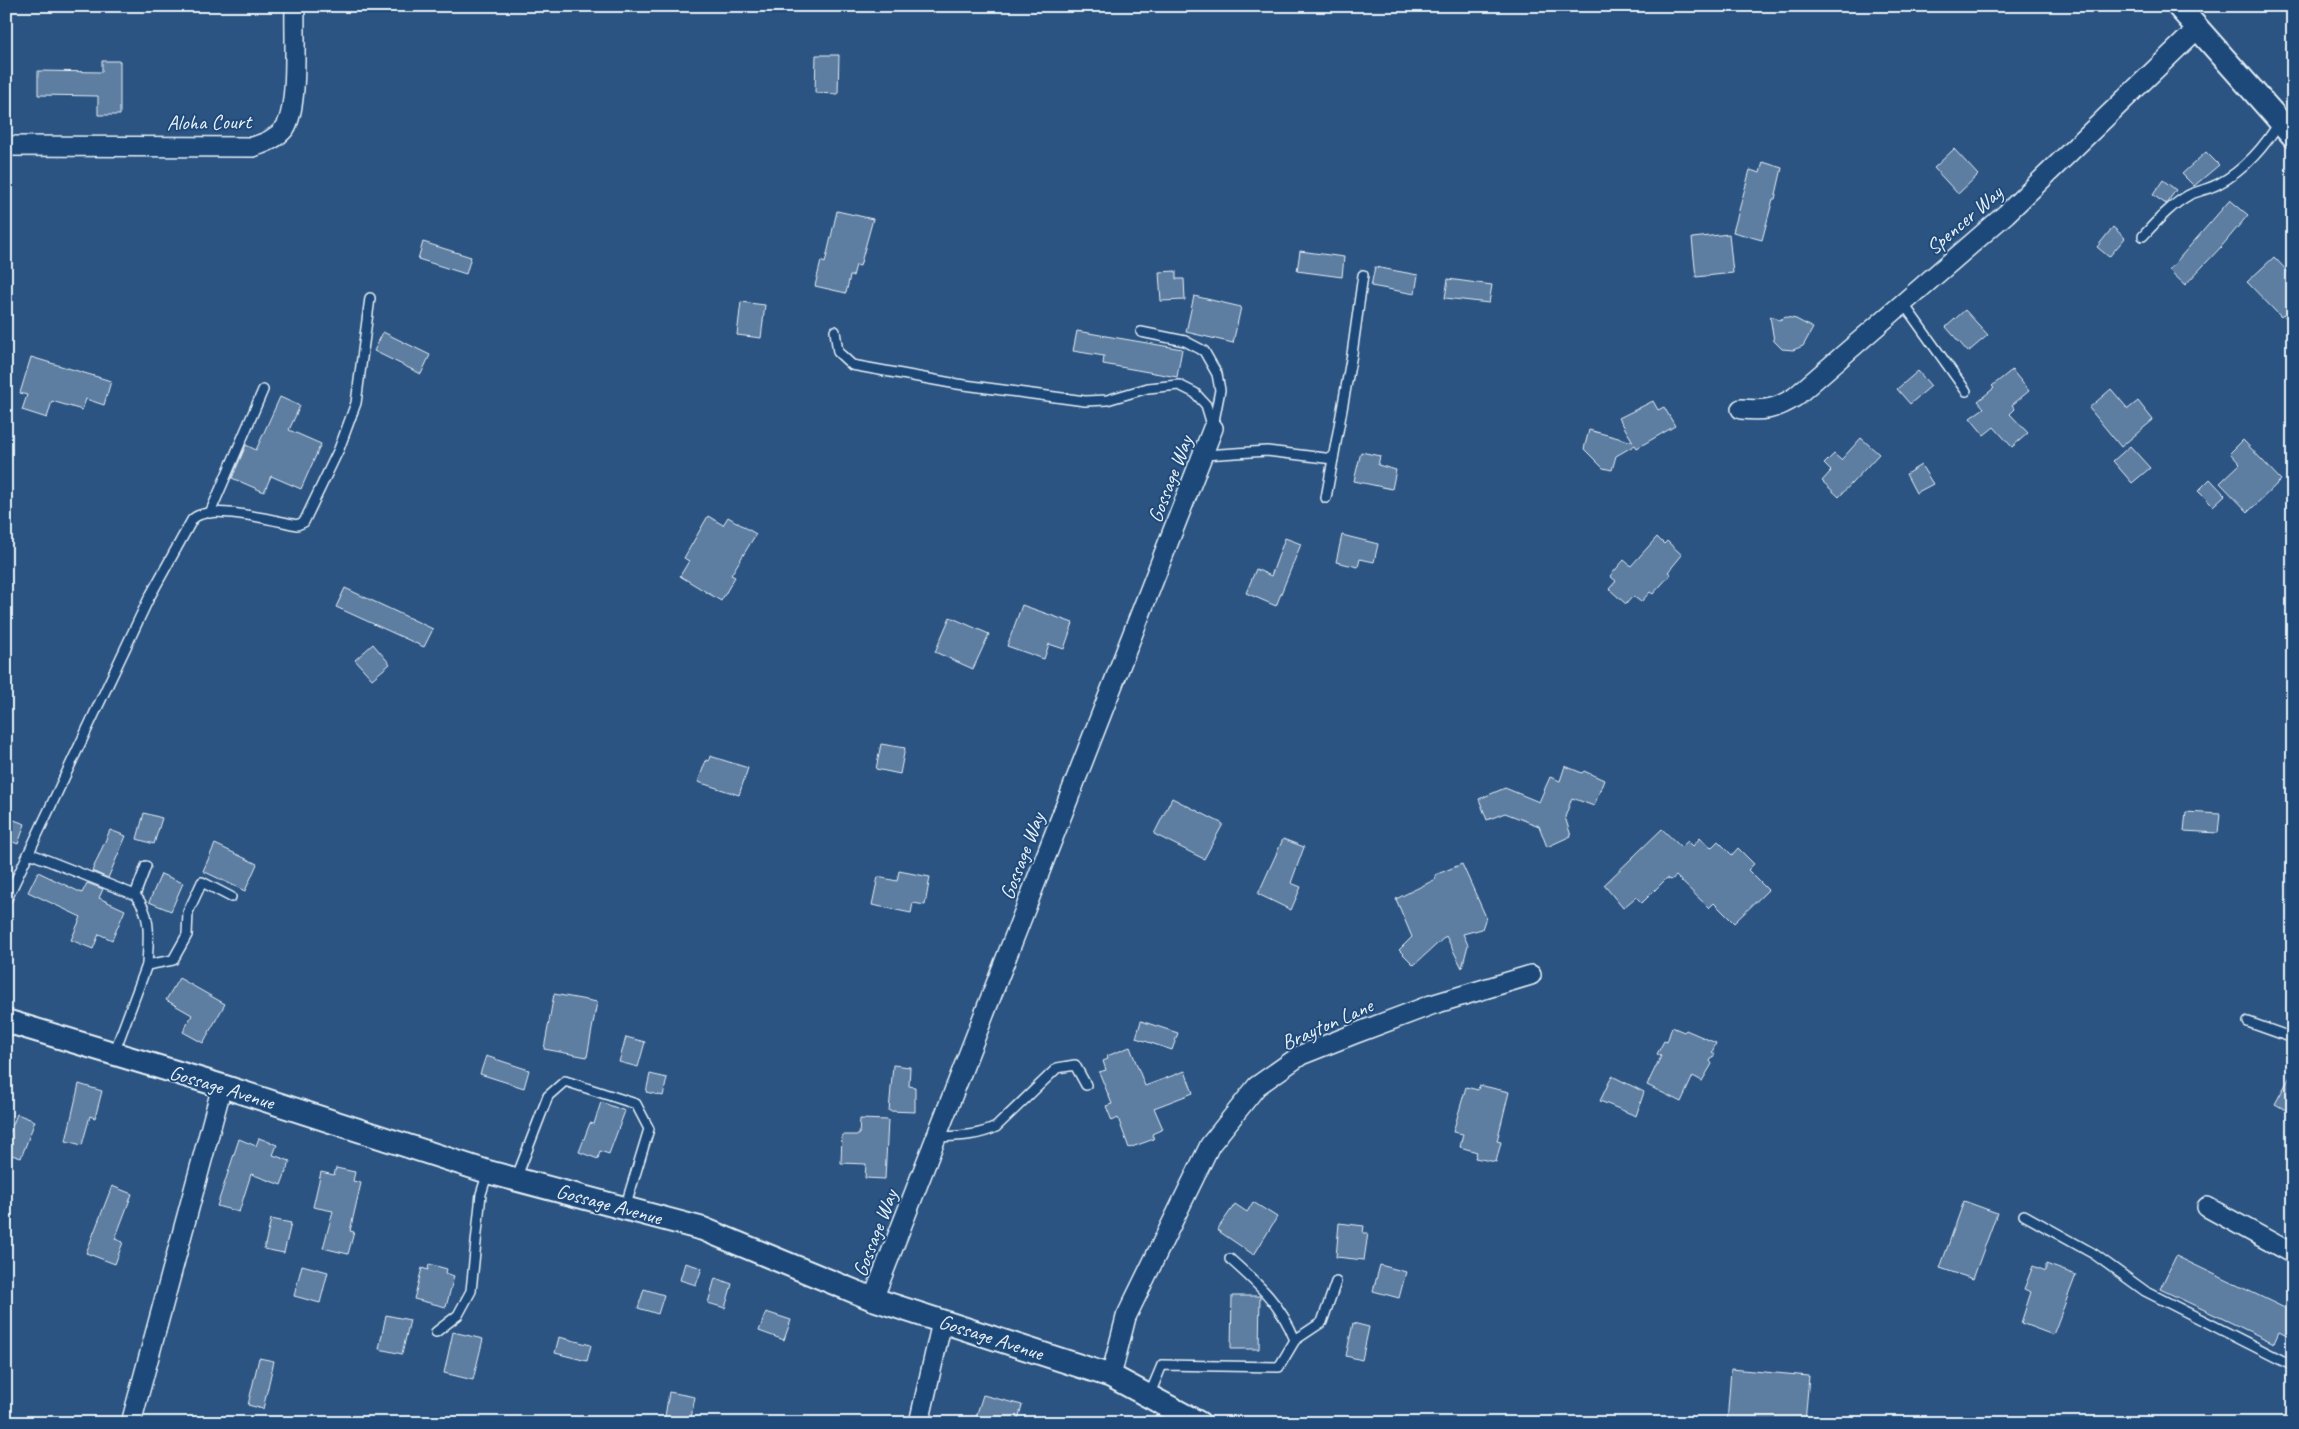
<svg xmlns="http://www.w3.org/2000/svg" width="2299" height="1429" font-family="Caveat,sans-serif">
  <style>
    .building { fill: #5d7da1; stroke: #e8f1f8 }
    .lines { fill: none; stroke-linecap: round; stroke-linejoin: round }
    .service-casing { stroke: #e8f1f8; stroke-width: 12 }
    .minor-casing { stroke: #e8f1f8; stroke-width: 22 }
    .tertiary-casing { stroke: #e8f1f8; stroke-width: 26 }
    .service { stroke: #1f4a7a; stroke-width: 9 }
    .minor { stroke: #1f4a7a; stroke-width: 19 }
    .tertiary { stroke: #1f4a7a; stroke-width: 22 }
    .labels { text-anchor: middle; dominant-baseline: central; stroke-width: 4; stroke-linejoin: round; paint-order: stroke }
    .street-label { font-size: 21px; fill: #e8f1f8; stroke: #1f4a7a }
  </style>
  <rect width="100%" height="100%" fill="#2b5482"/>
  <filter id="ink" filterUnits="userSpaceOnUse"><feTurbulence type="fractalNoise" baseFrequency=".02" numOctaves="2"/><feDisplacementMap in="SourceGraphic" scale="10" xChannelSelector="R" yChannelSelector="G"/><feConvolveMatrix kernelMatrix="1 2 1 2 8 2 1 2 1" color-interpolation-filters="sRGB"/></filter>
  <g filter="url(#ink)">
    <g class="building">
      <polygon points="816,55 839,55 838,94 815,93"/>
      <polygon points="102,61 120,61 120,115 98,115 98,96 38,95 38,71 102,72"/>
      <polygon points="1954,149 1978,175 1958,194 1934,168"/>
      <polygon points="2206,152 2219,165 2194,186 2182,174"/>
      <polygon points="1763,162 1782,168 1775,199 1773,199 1762,240 1733,232 1750,170 1760,173"/>
      <polygon points="2163,180 2176,190 2166,204 2153,195"/>
      <polygon points="2230,200 2248,215 2221,247 2185,285 2169,270"/>
      <polygon points="837,211 873,219 860,266 856,265 853,276 850,276 846,293 815,286 821,261 825,263"/>
      <polygon points="2113,227 2125,238 2109,257 2097,247"/>
      <polygon points="1729,234 1733,273 1696,277 1692,238"/>
      <polygon points="423,242 471,257 466,274 418,259"/>
      <polygon points="1300,251 1344,257 1342,277 1297,271"/>
      <polygon points="2274,257 2293,277 2293,325 2283,315 2281,317 2247,282"/>
      <polygon points="1375,267 1418,275 1415,294 1371,286"/>
      <polygon points="1176,271 1176,279 1184,279 1185,300 1161,301 1159,272"/>
      <polygon points="1448,279 1492,285 1489,303 1445,298"/>
      <polygon points="1194,296 1241,307 1233,343 1186,332"/>
      <polygon points="741,302 765,305 761,338 737,335"/>
      <polygon points="1965,310 1988,335 1968,352 1946,327"/>
      <polygon points="1770,316 1779,320 1786,317 1796,319 1813,328 1803,346 1793,350 1782,349 1774,341"/>
      <polygon points="1077,331 1182,349 1177,377 1103,364 1104,356 1073,351"/>
      <polygon points="383,332 430,355 421,374 374,351"/>
      <polygon points="31,357 111,381 104,405 86,399 82,410 52,401 47,418 22,410 27,395 20,393"/>
      <polygon points="2012,370 2029,391 2012,405 2015,409 2010,414 2028,433 2012,447 1994,427 1984,435 1970,418 1984,408 1978,401 1994,388 1992,386"/>
      <polygon points="1918,371 1931,386 1910,404 1897,389"/>
      <polygon points="2111,389 2128,409 2138,401 2153,420 2121,447 2089,408"/>
      <polygon points="280,397 300,406 289,430 321,444 301,489 271,476 264,492 232,478 246,445 256,450"/>
      <polygon points="1653,401 1658,410 1664,407 1675,426 1637,448 1635,445 1616,456 1612,470 1603,468 1584,449 1589,430 1633,442 1619,418"/>
      <polygon points="1861,438 1879,454 1839,497 1822,481 1831,471 1824,464 1834,454 1841,460"/>
      <polygon points="2243,440 2281,480 2248,512 2220,483 2240,464 2230,453"/>
      <polygon points="2130,446 2150,468 2132,483 2113,461"/>
      <polygon points="1361,452 1380,456 1378,465 1396,470 1392,489 1354,481"/>
      <polygon points="1921,465 1933,484 1916,493 1906,474"/>
      <polygon points="2210,479 2225,495 2213,506 2198,491"/>
      <polygon points="708,516 723,525 728,517 756,534 731,575 735,577 721,601 680,576 689,561 684,558"/>
      <polygon points="1342,535 1378,544 1374,562 1360,559 1358,567 1336,562"/>
      <polygon points="1657,537 1664,544 1667,541 1682,555 1668,572 1671,574 1653,594 1650,592 1641,602 1633,596 1626,604 1609,589 1616,581 1610,576 1624,560 1631,566"/>
      <polygon points="1285,538 1301,544 1276,606 1246,593 1256,569 1271,576"/>
      <polygon points="345,588 433,629 424,647 336,607"/>
      <polygon points="1022,605 1073,623 1064,649 1049,644 1044,659 1007,646"/>
      <polygon points="950,617 989,634 973,669 935,652"/>
      <polygon points="373,644 390,664 372,679 355,660"/>
      <polygon points="881,744 905,748 900,774 876,769"/>
      <polygon points="710,756 748,768 739,795 698,782 706,760 709,761"/>
      <polygon points="1565,766 1582,773 1584,771 1604,780 1594,806 1572,798 1565,817 1571,836 1547,847 1539,826 1505,813 1487,820 1479,799 1505,788 1539,802 1550,777 1560,781"/>
      <polygon points="1172,798 1223,824 1204,859 1154,834"/>
      <polygon points="2186,812 2220,814 2218,833 2184,831"/>
      <polygon points="144,813 162,818 154,844 137,839"/>
      <polygon points="6,817 25,824 18,844 6,839"/>
      <polygon points="1662,829 1681,847 1688,841 1693,846 1700,838 1711,848 1718,841 1732,855 1738,848 1754,864 1748,870 1768,890 1734,923 1714,903 1709,908 1676,876 1671,880 1667,878 1642,903 1636,897 1623,908 1604,885"/>
      <polygon points="110,830 126,836 108,878 92,871"/>
      <polygon points="1283,839 1304,847 1291,883 1301,887 1291,910 1258,894"/>
      <polygon points="215,844 257,864 245,891 203,871"/>
      <polygon points="1462,864 1486,917 1482,929 1463,934 1468,945 1462,968 1446,936 1414,965 1399,950 1412,937 1396,899 1436,879 1435,875"/>
      <polygon points="899,871 930,877 925,905 913,903 911,913 872,905 878,877 897,881"/>
      <polygon points="38,872 82,893 87,883 103,889 99,898 125,910 112,940 99,934 93,949 71,940 81,917 28,892"/>
      <polygon points="161,874 183,883 171,911 149,902"/>
      <polygon points="179,978 225,1004 203,1043 183,1032 192,1015 166,1000"/>
      <polygon points="554,994 597,1002 587,1057 544,1049"/>
      <polygon points="1141,1021 1178,1033 1172,1050 1136,1038"/>
      <polygon points="1672,1027 1684,1032 1686,1030 1716,1043 1712,1052 1715,1054 1710,1061 1712,1064 1702,1081 1693,1076 1681,1102 1647,1085 1661,1056 1657,1054 1664,1041 1667,1042"/>
      <polygon points="626,1037 645,1042 638,1067 619,1062"/>
      <polygon points="1130,1047 1145,1086 1185,1071 1193,1093 1154,1108 1163,1129 1152,1134 1154,1139 1129,1148 1118,1118 1112,1121 1106,1106 1112,1104 1099,1072 1106,1070 1103,1061 1108,1059 1107,1056"/>
      <polygon points="486,1056 529,1070 524,1088 480,1074"/>
      <polygon points="893,1065 910,1067 909,1086 915,1087 915,1112 889,1111"/>
      <polygon points="2293,1071 2293,1114 2275,1104"/>
      <polygon points="650,1074 667,1078 663,1096 646,1092"/>
      <polygon points="1612,1076 1644,1092 1636,1116 1600,1101"/>
      <polygon points="79,1084 102,1091 95,1118 90,1116 82,1145 66,1141"/>
      <polygon points="1479,1085 1509,1092 1497,1141 1501,1142 1496,1162 1475,1158 1477,1152 1460,1147 1463,1134 1453,1132 1466,1087 1478,1090"/>
      <polygon points="601,1102 625,1111 609,1154 600,1151 598,1159 579,1152 590,1123 594,1124"/>
      <polygon points="17,1114 35,1121 21,1158 6,1153 6,1142"/>
      <polygon points="860,1119 888,1120 885,1179 865,1178 866,1164 841,1163 842,1135 859,1135"/>
      <polygon points="259,1138 277,1145 273,1155 290,1161 281,1185 251,1174 239,1212 217,1206 239,1139 256,1146"/>
      <polygon points="336,1168 355,1172 353,1181 361,1183 350,1231 354,1232 348,1254 323,1248 333,1211 313,1207 321,1172 334,1175"/>
      <polygon points="112,1186 132,1194 115,1239 123,1242 115,1264 86,1253"/>
      <polygon points="1964,1201 1997,1213 1973,1279 1940,1268"/>
      <polygon points="1253,1202 1277,1217 1254,1255 1217,1230 1235,1204 1247,1212"/>
      <polygon points="271,1219 291,1223 284,1253 264,1249"/>
      <polygon points="1339,1223 1364,1226 1363,1233 1368,1233 1364,1260 1336,1257"/>
      <polygon points="2176,1256 2293,1312 2293,1339 2279,1332 2274,1343 2160,1289"/>
      <polygon points="685,1263 702,1268 696,1285 680,1280"/>
      <polygon points="429,1264 447,1269 446,1273 454,1276 446,1307 414,1299 422,1268 428,1270"/>
      <polygon points="2046,1264 2076,1275 2053,1335 2021,1323 2031,1292 2024,1289 2033,1266 2046,1271"/>
      <polygon points="302,1265 328,1272 320,1303 294,1296"/>
      <polygon points="1380,1265 1406,1272 1399,1298 1373,1291"/>
      <polygon points="715,1278 732,1284 725,1308 708,1303"/>
      <polygon points="644,1289 664,1295 658,1314 638,1308"/>
      <polygon points="1232,1296 1260,1296 1259,1349 1231,1349"/>
      <polygon points="766,1312 791,1320 784,1340 759,1331"/>
      <polygon points="386,1315 410,1320 402,1354 379,1349"/>
      <polygon points="1353,1323 1369,1327 1362,1360 1346,1356"/>
      <polygon points="453,1332 483,1339 473,1380 444,1373"/>
      <polygon points="559,1337 591,1345 587,1361 555,1353"/>
      <polygon points="259,1358 274,1361 263,1409 248,1405"/>
      <polygon points="1731,1369 1809,1376 1805,1423 1727,1423"/>
      <polygon points="669,1392 695,1397 690,1423 664,1423"/>
      <polygon points="983,1395 1022,1405 1017,1423 974,1423"/>
    </g>
    <g class="lines">
      <g class="service-casing">
        <g id="service">
          <path d="M 2143,236 C 2157,221 2171,205 2189,195 C 2198,191 2209,189 2218,184 C 2244,171 2266,145 2280,121"/>
          <polyline points="1903,303 1966,391"/>
          <polyline points="835,331 838,352 852,365 957,384 1085,401 1107,400 1148,388 1179,385 1195,393 1206,405 1213,428"/>
          <polyline points="1141,332 1185,341 1204,351 1217,374 1220,390 1213,426"/>
          <polyline points="1204,455 1267,451 1333,459"/>
          <polyline points="1326,498 1352,354 1363,275"/>
          <polyline points="210,513 263,390"/>
          <path d="M 29,853 L 135,895 C 153,915 148,941 147,965"/>
          <polyline points="135,895 146,866"/>
          <path d="M 6,901 L 149,598 L 192,520 C 206,502 276,521 297,525 L 304,522 L 339,449 L 356,403 L 370,298"/>
          <polyline points="2248,1022 2293,1038"/>
          <polyline points="114,1053 147,965 173,960 187,935 188,912 202,882 231,897"/>
          <path d="M 937,1137 C 957,1136 978,1136 996,1127 L 1057,1068 L 1075,1065 L 1086,1085"/>
          <polyline points="516,1179 548,1096 565,1081 636,1104 649,1129 625,1208"/>
          <polyline points="2024,1215 2094,1254 2145,1291 2293,1366"/>
          <polyline points="436,1332 458,1315 471,1291 481,1194 488,1172"/>
          <polyline points="1295,1340 1322,1322 1336,1282"/>
          <path d="M 1149,1396 L 1162,1365 L 1279,1367 L 1295,1340 C 1281,1304 1258,1284 1230,1259"/>
        </g>
      </g>
      <g class="minor-casing">
        <g id="minor">
          <path d="M 6,146 L 253,147 C 265,143 276,139 285,128 C 299,107 294,34 295,6"/>
          <path d="M 1741,409 C 1763,411 1775,410 1795,397 L 2006,214 L 2197,29"/>
          <polyline points="2207,1207 2293,1254"/>
          <polyline points="873,1299 1213,428"/>
          <polyline points="1111,1376 1126,1317 1210,1145 1257,1086 1301,1055 1354,1034 1431,1005 1531,975"/>
          <polyline points="131,1423 222,1086"/>
          <polyline points="919,1423 942,1322"/>
        </g>
      </g>
      <g class="tertiary-casing">
        <g id="tertiary">
          <polyline points="2178,6 2293,136"/>
          <polyline points="6,1021 222,1086 488,1172 703,1229 873,1299 1111,1376 1199,1423"/>
        </g>
      </g>
      <use href="#service" class="service"/>
      <use href="#minor" class="minor"/>
      <use href="#tertiary" class="tertiary"/>
    </g>
  </g>
  <g class="labels">
    <g class="street-label">
      <text transform="translate(209 122) rotate(-1)">Aloha Court</text>
      <text transform="translate(1964 220) rotate(-41)">Spencer Way</text>
      <text transform="translate(1170 479) rotate(-69)">Gossage Way</text>
      <text transform="translate(1022 856) rotate(-69)">Gossage Way</text>
      <text transform="translate(1327 1024) rotate(-24)">Brayton Lane</text>
      <text transform="translate(222 1087) rotate(17)">Gossage Avenue</text>
      <text transform="translate(609 1204) rotate(15)">Gossage Avenue</text>
      <text transform="translate(875 1233) rotate(-69)">Gossage Way</text>
      <text transform="translate(991 1337) rotate(18)">Gossage Avenue</text>
    </g>
  </g>
  <rect width="2299" height="1429" fill="none" stroke="#1f4a7a" stroke-width="25"/>
  <rect x="12" y="12" width="2274" height="1404" fill="none" stroke="#e8f1f8" stroke-width="2" filter="url(#ink)"/>
</svg>
